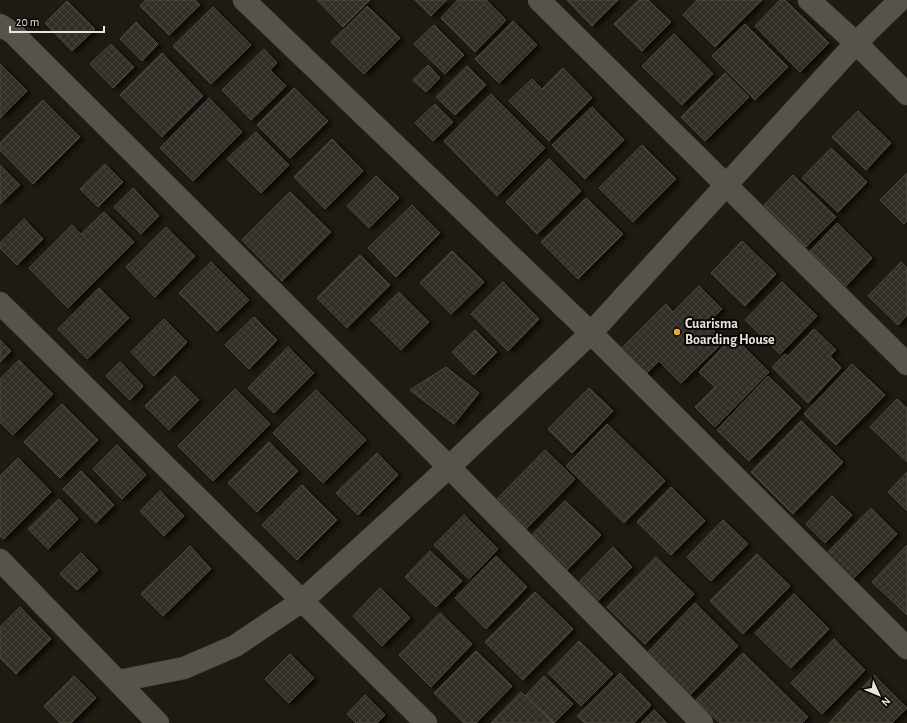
<svg xmlns="http://www.w3.org/2000/svg" width="907" height="723" font-family="'Alegreya Sans',sans-serif">
  <style>
    .building { fill: url(#building-cross-hatch); stroke: #4f4b42; filter: url(#shadow) }
    .lines { fill: none; stroke-linecap: round; stroke-linejoin: round }
    .street-casing { stroke: #3a3733; stroke-width: 23 }
    .street { stroke: #58534a; stroke-width: 22 }
    .poi-dot { fill: #e6ac36; stroke: #080604; stroke-width: 1.5 }
    .labels { text-anchor: middle; dominant-baseline: central; stroke-width: 4; stroke-linejoin: round; paint-order: stroke }
    .poi-label { font-size: 14px; font-weight: bold; fill: #e9e6e1; stroke: #080604; text-anchor: start }
  </style>
  <defs>
    <pattern id="building-cross-hatch" width="8" height="8" patternUnits="userSpaceOnUse"><rect width="8" height="8" fill="#322e25"/><path d="M0 0l8 8M0 8l8-8" fill="none" stroke="#46423a"/></pattern>
    <filter id="shadow"><feDropShadow dx="4.5" dy="2.5" stdDeviation="2" flood-color="#0009"/></filter>
  </defs>
  <rect width="100%" height="100%" fill="#1f1b13"/>
  <g class="building">
    <polygon points="146,0 195,0 200,5 169,35 140,6"/>
    <polygon points="317,0 370,0 343,27"/>
    <polygon points="415,0 447,0 431,16"/>
    <polygon points="458,0 486,0 506,20 475,52 441,18"/>
    <polygon points="567,0 618,0 592,26"/>
    <polygon points="639,0 648,0 671,22 642,51 614,24"/>
    <polygon points="697,0 762,0 715,47 683,15"/>
    <polygon points="780,0 785,0 829,43 800,72 755,26"/>
    <polygon points="67,1 95,29 72,51 45,23"/>
    <polygon points="367,6 400,38 364,74 331,42"/>
    <polygon points="213,7 251,45 211,84 173,46"/>
    <polygon points="513,21 537,45 499,83 475,59"/>
    <polygon points="136,22 158,44 142,61 120,39"/>
    <polygon points="745,24 788,67 755,100 712,56"/>
    <polygon points="434,25 464,55 445,74 414,44"/>
    <polygon points="674,34 713,74 682,105 642,66"/>
    <polygon points="111,44 134,67 113,88 90,64"/>
    <polygon points="264,49 277,63 270,70 286,86 251,120 222,90"/>
    <polygon points="162,53 203,96 162,137 120,95"/>
    <polygon points="0,64 27,91 0,118"/>
    <polygon points="428,65 440,78 426,92 413,80"/>
    <polygon points="467,66 486,85 455,115 436,97"/>
    <polygon points="563,68 592,98 549,141 509,101 532,79 542,89"/>
    <polygon points="725,73 749,97 705,141 681,117"/>
    <polygon points="294,88 328,121 290,158 257,125"/>
    <polygon points="491,94 545,148 497,196 444,141"/>
    <polygon points="209,98 242,132 193,181 160,148"/>
    <polygon points="43,100 80,137 33,184 0,150 0,143"/>
    <polygon points="435,104 453,122 433,141 415,123"/>
    <polygon points="592,107 624,140 585,179 552,145"/>
    <polygon points="858,111 891,143 866,170 832,137"/>
    <polygon points="256,132 289,165 261,193 227,159"/>
    <polygon points="332,139 363,171 325,209 294,177"/>
    <polygon points="642,145 676,179 633,222 599,188"/>
    <polygon points="831,148 867,182 838,212 802,178"/>
    <polygon points="549,159 581,191 537,234 506,202"/>
    <polygon points="105,164 123,182 98,207 80,189"/>
    <polygon points="0,165 20,185 0,204"/>
    <polygon points="907,173 907,221 904,224 880,200"/>
    <polygon points="793,175 836,217 806,247 764,205"/>
    <polygon points="376,176 399,198 369,228 347,206"/>
    <polygon points="133,188 159,216 141,234 114,207"/>
    <polygon points="290,192 331,232 282,281 242,240"/>
    <polygon points="586,198 623,234 578,279 541,242"/>
    <polygon points="412,205 440,233 396,277 368,248"/>
    <polygon points="104,212 134,242 68,308 29,268 72,225 81,234"/>
    <polygon points="24,219 43,239 17,265 0,248 0,243"/>
    <polygon points="837,223 872,258 846,286 810,251"/>
    <polygon points="166,227 195,256 155,297 126,267"/>
    <polygon points="742,241 776,274 745,306 711,273"/>
    <polygon points="452,251 484,282 451,314 420,283"/>
    <polygon points="360,255 390,285 347,328 317,298"/>
    <polygon points="211,262 249,300 217,331 179,293"/>
    <polygon points="901,262 907,268 907,315 898,325 868,296"/>
    <polygon points="503,282 539,319 508,351 471,314"/>
    <polygon points="782,282 817,316 780,354 745,320"/>
    <polygon points="699,286 722,309 707,324 724,341 681,383 659,361 644,376 619,351 666,304 673,312"/>
    <polygon points="99,288 129,318 87,359 58,329"/>
    <polygon points="399,292 429,322 401,350 371,320"/>
    <polygon points="254,317 277,340 249,369 225,345"/>
    <polygon points="164,319 187,342 154,376 131,352"/>
    <polygon points="814,329 836,350 830,356 841,368 808,403 772,367 785,354 788,356"/>
    <polygon points="475,330 497,352 474,375 452,352"/>
    <polygon points="733,336 769,372 715,427 695,407 715,387 699,372"/>
    <polygon points="0,340 11,351 0,362"/>
    <polygon points="288,347 314,373 274,413 248,388"/>
    <polygon points="19,360 53,394 13,435 0,422 0,379"/>
    <polygon points="120,362 143,386 130,400 106,376"/>
    <polygon points="852,364 885,395 836,445 804,414"/>
    <polygon points="446,367 479,393 454,424 410,390"/>
    <polygon points="175,376 199,400 169,430 145,406"/>
    <polygon points="768,376 801,408 749,461 717,430"/>
    <polygon points="589,388 613,411 572,453 548,429"/>
    <polygon points="235,389 270,424 213,481 178,446"/>
    <polygon points="316,390 366,440 323,483 273,433"/>
    <polygon points="897,399 907,408 907,462 870,427"/>
    <polygon points="62,404 98,440 60,478 24,442"/>
    <polygon points="801,421 843,462 793,514 751,472"/>
    <polygon points="607,424 665,481 624,523 566,466"/>
    <polygon points="269,442 298,471 257,512 228,483"/>
    <polygon points="117,445 146,475 122,499 93,469"/>
    <polygon points="545,450 575,479 526,529 496,500"/>
    <polygon points="377,453 398,475 358,515 336,493"/>
    <polygon points="18,458 51,492 4,539 0,536 0,476"/>
    <polygon points="81,471 114,505 96,523 63,489"/>
    <polygon points="907,472 907,511 888,492"/>
    <polygon points="302,485 337,520 297,560 262,525"/>
    <polygon points="671,487 705,521 671,555 637,522"/>
    <polygon points="160,491 184,516 164,536 140,511"/>
    <polygon points="832,496 852,515 825,543 806,524"/>
    <polygon points="59,499 78,519 48,549 28,529"/>
    <polygon points="565,501 601,535 564,573 529,538"/>
    <polygon points="871,508 897,534 849,583 823,557"/>
    <polygon points="464,515 498,549 469,579 434,545"/>
    <polygon points="723,520 748,544 711,581 687,557"/>
    <polygon points="907,545 907,615 872,582"/>
    <polygon points="190,546 211,569 163,616 141,594"/>
    <polygon points="613,547 632,567 597,602 578,583"/>
    <polygon points="430,551 462,581 436,607 405,577"/>
    <polygon points="81,553 98,570 77,590 60,574"/>
    <polygon points="757,554 790,586 743,634 710,601"/>
    <polygon points="496,556 527,587 486,629 455,598"/>
    <polygon points="656,557 694,594 645,644 607,607"/>
    <polygon points="380,588 410,618 382,646 353,616"/>
    <polygon points="535,592 573,629 523,680 485,642"/>
    <polygon points="794,594 829,629 791,668 755,633"/>
    <polygon points="695,603 738,646 687,698 644,656"/>
    <polygon points="20,607 51,639 16,674 0,658 0,627"/>
    <polygon points="440,613 472,644 431,687 399,655"/>
    <polygon points="834,639 865,670 822,714 791,683"/>
    <polygon points="579,641 613,674 581,706 548,673"/>
    <polygon points="476,651 512,686 476,723 464,723 434,693"/>
    <polygon points="743,653 808,717 802,723 720,723 696,700"/>
    <polygon points="290,654 314,678 289,703 265,679"/>
    <polygon points="620,673 651,705 634,723 585,723 577,716"/>
    <polygon points="874,675 907,708 892,723 829,723"/>
    <polygon points="74,676 96,698 71,723 60,723 44,706"/>
    <polygon points="544,676 573,704 554,723 525,696"/>
    <polygon points="521,692 525,696 553,723 491,723"/>
    <polygon points="365,695 385,715 377,723 356,723 347,714"/>
    <polygon points="654,710 667,723 641,723"/>
  </g>
  <g class="lines">
    <g class="street-casing">
      <g id="street">
        <polyline points="244,0 591,333 907,648"/>
        <polyline points="539,0 907,364"/>
        <polyline points="809,0 856,43 907,94"/>
        <polyline points="0,25 13,33 449,467 702,723"/>
        <polyline points="0,303 426,723"/>
        <polyline points="0,560 158,723"/>
        <polyline points="119,681 184,668 235,646 302,601 449,467 591,333 856,43 900,0"/>
      </g>
    </g>
    <use href="#street" class="street"/>
  </g>
  <circle class="poi-dot" cx="677" cy="332" r="4"/>
  <g class="labels">
    <g class="poi-label">
      <text x="685" y="324">Cuarisma<tspan x="685" dy="16">Boarding House</tspan></text>
    </g>
  </g>
  <g transform="translate(879 695) rotate(134)" stroke="#080604" stroke-width="3" paint-order="stroke">
  <path d="M0-3L7 15L0 10L-7 15Z" fill="#e9e6e1"/>
  <text y="-6" font-size="11" font-weight="bold" text-anchor="middle" fill="#e9e6e1">N</text>
  </g>
  <path d="M10 26v6h94v-6" fill="none" stroke="#e9e6e1" stroke-width="2"/>
  <text x="16" y="26" font-size="12" fill="#e9e6e1" stroke="#080604" stroke-width="3" paint-order="stroke">20 m</text>
</svg>
